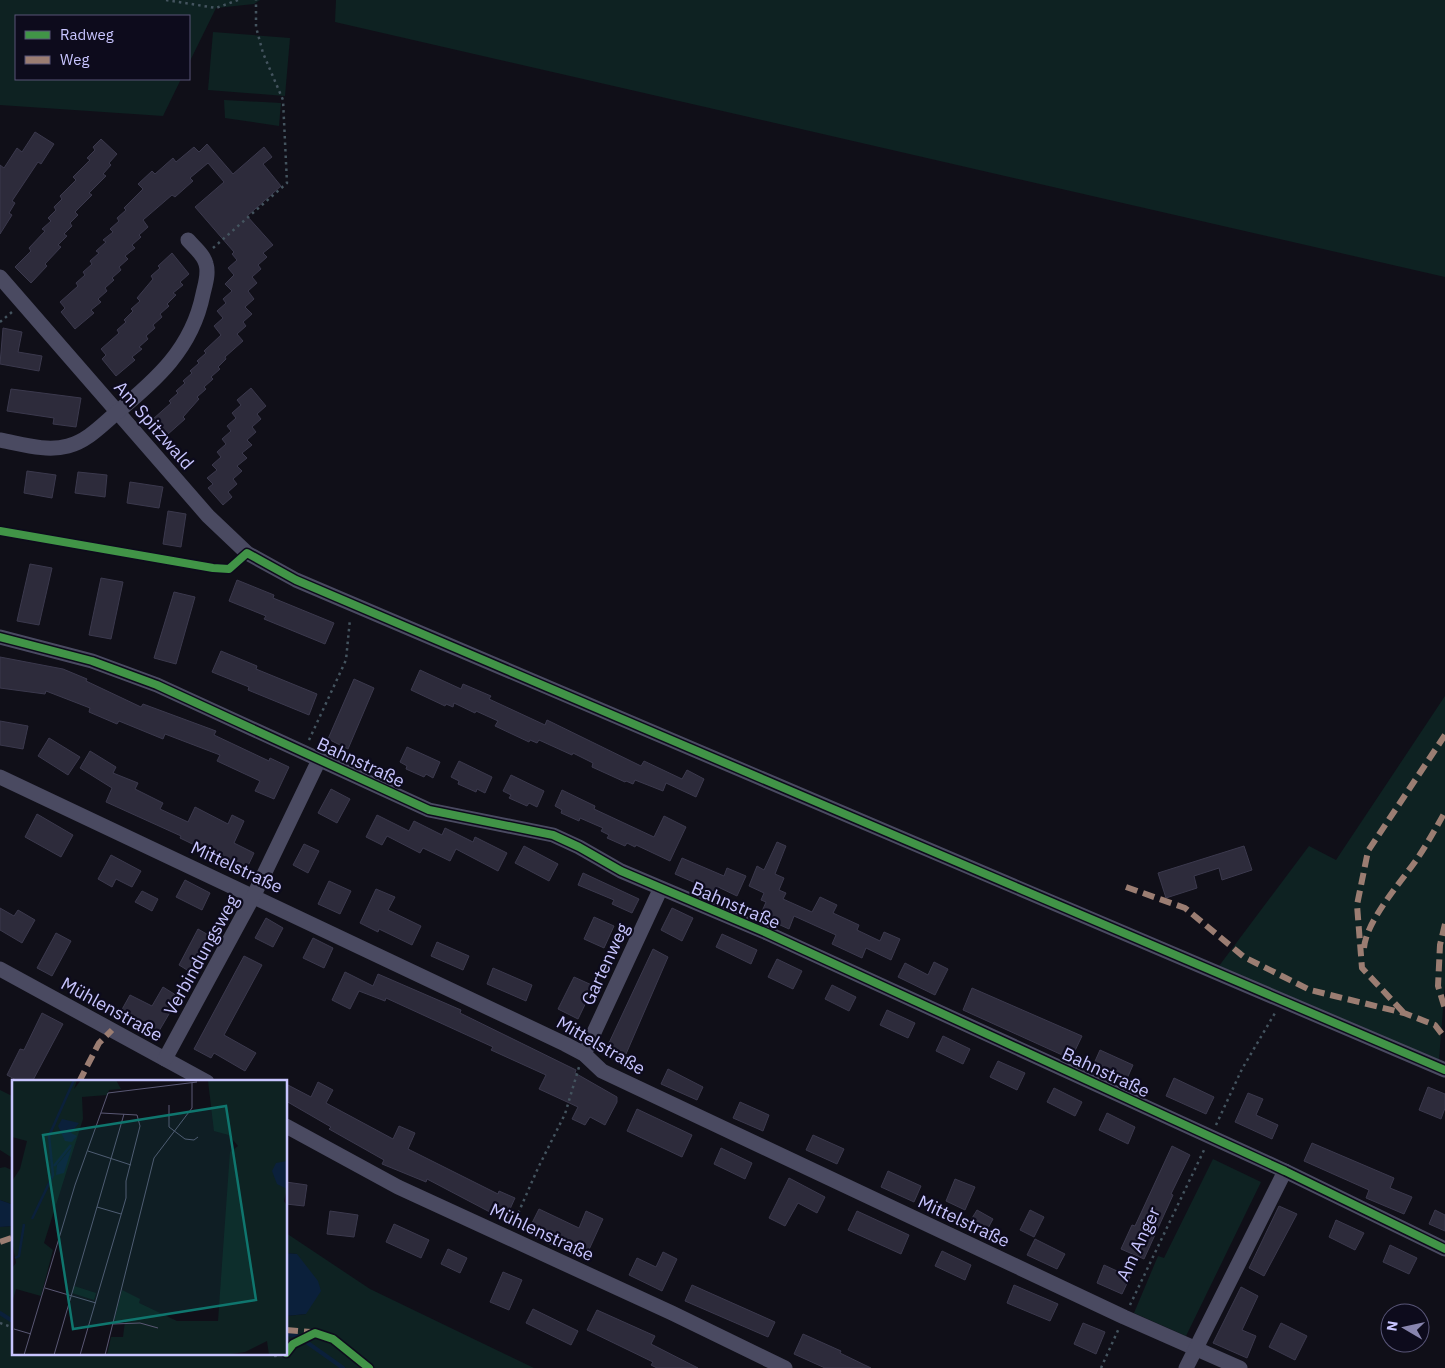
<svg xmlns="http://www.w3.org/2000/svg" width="1445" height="1368" font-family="'IBM Plex Sans',sans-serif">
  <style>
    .green { fill: #0e2222 }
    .water { fill: #0b203b }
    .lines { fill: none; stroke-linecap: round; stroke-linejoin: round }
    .stream { stroke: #0b203b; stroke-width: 4 }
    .building { fill: #2d2b3b; stroke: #3b394d }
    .path { stroke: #44545f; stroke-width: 2.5; stroke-dasharray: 2.5 4; stroke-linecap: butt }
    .minor { stroke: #4a4a61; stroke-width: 15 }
    .quiet { stroke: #9b7d72; stroke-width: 6; stroke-dasharray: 12 6; stroke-linecap: butt }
    .cycleway-casing { stroke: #0d0b1c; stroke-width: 11 }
    .cycleway { stroke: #419447; stroke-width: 8 }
    .labels { text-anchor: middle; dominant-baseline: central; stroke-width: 4.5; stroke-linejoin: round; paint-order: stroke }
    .street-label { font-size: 18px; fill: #c8c5ff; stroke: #0d0b1c }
    .inset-river { fill: none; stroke: #0b203b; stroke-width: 2.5 }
    .inset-road { fill: none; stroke: #5a5874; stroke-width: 1 }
    .view { fill: #0f766e; fill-opacity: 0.15; stroke: #0f766e; stroke-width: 2.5 }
    .inset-edge { fill: none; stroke: #c8c5ff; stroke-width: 2.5 }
  </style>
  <rect width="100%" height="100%" fill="#100f18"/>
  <g class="green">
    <polygon points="0,0 260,0 254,4 216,8 189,63 189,16 16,16 16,79 181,79 163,116 0,105"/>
    <polygon points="336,0 1445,0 1445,277 335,22"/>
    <polygon points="213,32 290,38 285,96 208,90"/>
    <polygon points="224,100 281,103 279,126 225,118"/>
    <polygon points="1445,696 1445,984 1439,1060 1219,966 1309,846 1336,860"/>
    <polygon points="0,1090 14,1097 14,1159 0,1150"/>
    <polygon points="1213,1159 1261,1182 1186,1336 1134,1313 1158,1256 1164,1258"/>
    <polygon points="5,1167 14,1171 14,1205 0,1200 0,1168"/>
    <polygon points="14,1226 14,1354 286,1354 286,1316 306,1314 297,1254 286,1253 286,1233 370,1289 534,1368 0,1368 0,1227"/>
  </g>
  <g class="water">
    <polygon points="0,1200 14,1205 14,1226 0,1227"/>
    <polygon points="286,1253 297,1254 318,1281 321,1291 306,1314 286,1316"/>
  </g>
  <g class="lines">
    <g class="stream">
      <polyline points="0,1313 14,1322"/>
      <polyline points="286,1334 298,1336 343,1368"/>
    </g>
  </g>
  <g class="building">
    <polygon points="35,132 54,144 41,164 38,162 12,201 15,203 9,213 12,215 0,234 0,165 4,168 17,148 22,152"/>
    <polygon points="101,139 117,154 109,163 111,165 103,174 106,176 89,193 92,195 75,212 78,215 70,223 72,226 64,234 67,236 58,245 61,247 45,264 47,266 31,283 15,267 31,251 29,248 45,231 42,229 51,221 48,218 56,210 54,207 62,199 60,196 76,180 73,177 90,160 87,158 95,150 93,147"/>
    <polygon points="207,144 233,174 264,147 272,157 263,164 281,186 247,216 273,245 263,253 267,257 258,265 261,269 252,277 257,283 248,291 254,299 245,307 252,314 243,322 246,326 237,334 243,341 225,357 226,359 218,367 220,369 211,377 213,379 204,387 206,389 197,397 199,399 183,417 185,419 167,435 153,419 171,403 169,401 178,393 176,391 185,383 183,381 192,373 190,371 199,363 197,361 206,353 204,351 221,335 214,326 223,318 217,311 226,303 223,299 232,291 225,284 234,275 228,268 237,260 232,254 234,252 195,207 224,182 208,163 190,178 193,181 175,197 172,195 143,220 148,227 139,235 141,237 132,245 135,248 125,256 128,259 119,267 121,270 112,278 114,280 105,288 107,291 98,299 101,302 91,310 94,313 75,329 61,312 65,308 60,302 78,286 76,283 85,275 83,272 92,264 90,261 99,253 96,251 106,242 103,240 113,232 110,229 119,221 117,218 126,210 124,208 143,189 138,184 152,171 155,174 173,158 176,162 194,147 199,152"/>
    <polygon points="172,253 189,274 180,282 183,285 173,293 176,295 167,304 169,306 160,314 162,317 153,325 155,328 146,336 148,339 139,347 142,349 132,357 135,360 116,376 102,359 106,355 101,349 119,333 117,330 126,322 124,320 133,311 131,309 140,301 137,298 153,279 151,276 160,268 158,266"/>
    <polygon points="3,328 22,332 18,352 42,356 39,371 0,364"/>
    <polygon points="251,388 266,406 257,414 261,419 252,427 256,432 247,440 252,445 242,453 247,458 237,466 242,471 233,479 237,484 228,492 232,497 223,505 208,488 213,484 207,478 217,470 212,465 221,457 217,452 226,444 222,439 231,431 227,426 236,418 232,413 241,405 237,400"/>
    <polygon points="11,389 81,398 76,427 53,424 54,418 7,411"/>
    <polygon points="27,471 56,475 52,498 24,493"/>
    <polygon points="78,472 107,475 105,497 75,493"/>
    <polygon points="130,482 163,487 159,508 127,503"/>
    <polygon points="168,511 186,514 181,547 163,544"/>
    <polygon points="30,564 52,568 39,625 17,621"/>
    <polygon points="101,578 123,582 111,639 89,635"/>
    <polygon points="237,580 274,595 273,598 334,623 325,644 264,619 266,616 229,601"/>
    <polygon points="174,592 195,597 176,664 154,658"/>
    <polygon points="221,651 257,666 256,669 317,694 309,715 248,690 249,687 212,672"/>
    <polygon points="0,657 63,669 87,679 86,681 141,707 143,704 216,731 214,735 269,761 270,758 289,767 274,799 255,791 260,781 217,761 220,755 165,734 163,739 119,721 117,724 89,712 90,708 46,691 45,694 0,688"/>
    <polygon points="420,670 461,689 463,684 491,696 489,699 545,725 547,720 641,766 644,761 682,779 687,770 704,779 696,797 666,783 663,791 635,780 633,784 626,781 625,782 592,767 593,763 573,753 572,755 539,740 537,743 530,740 529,742 495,726 498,721 476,711 475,713 454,703 453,707 446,704 445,706 411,690"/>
    <polygon points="354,679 374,688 348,749 328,739"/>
    <polygon points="0,721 28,726 23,749 0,745"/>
    <polygon points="49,738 80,757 68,775 38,756"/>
    <polygon points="407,747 440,762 433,778 426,774 424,777 406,769 407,766 400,762"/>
    <polygon points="90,751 116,767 113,773 138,783 135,789 163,803 160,809 188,822 195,807 228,824 232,815 244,821 234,843 254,853 246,870 180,838 181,836 106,802 112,788 80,768"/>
    <polygon points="459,761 492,777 485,793 477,789 476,792 458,784 459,781 451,777"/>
    <polygon points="511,775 544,791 537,807 529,803 527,806 509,798 511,795 503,791"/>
    <polygon points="331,789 350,799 337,823 318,813"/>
    <polygon points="562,790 595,806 594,809 654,837 664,816 686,827 670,861 636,845 635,847 627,843 625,846 607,838 609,835 601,831 603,828 580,818 579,821 561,813 562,810 555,806"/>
    <polygon points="37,814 73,835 61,857 25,837"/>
    <polygon points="377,815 409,831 414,821 442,835 445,828 473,842 475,837 507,853 498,871 456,849 450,861 423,848 420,853 387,836 382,845 366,837"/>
    <polygon points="777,842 786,846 775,874 784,878 779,890 786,893 783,899 812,912 820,897 837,905 833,913 859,925 857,930 880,941 884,932 900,939 891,960 866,948 862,958 832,944 836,935 794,916 789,929 760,916 766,902 761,900 764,893 749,886 757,866 764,870"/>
    <polygon points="304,844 319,851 308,873 293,865"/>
    <polygon points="524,846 558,864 549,881 515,863"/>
    <polygon points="1244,846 1252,870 1222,880 1219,868 1194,876 1197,888 1166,898 1158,873"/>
    <polygon points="111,855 141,871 132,887 116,879 112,887 98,879"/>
    <polygon points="682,858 724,876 727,868 746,876 737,896 718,887 716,892 675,874"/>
    <polygon points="583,873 639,899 632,913 612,904 614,900 578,885"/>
    <polygon points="185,880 210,893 202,910 176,897"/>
    <polygon points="329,881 351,891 340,914 318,904"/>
    <polygon points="376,889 395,897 388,910 421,926 412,945 379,929 378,932 360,923"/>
    <polygon points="142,891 158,899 152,911 135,902"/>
    <polygon points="0,908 14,916 18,910 35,920 22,943 0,930"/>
    <polygon points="672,908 693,918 682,941 661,930"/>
    <polygon points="594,917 614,926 604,948 584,939"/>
    <polygon points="266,918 283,928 273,947 255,938"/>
    <polygon points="198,929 212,937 192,973 179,965"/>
    <polygon points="56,933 71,941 52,976 37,968"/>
    <polygon points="722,934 757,950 751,964 716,947"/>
    <polygon points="313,938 333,948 324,968 303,958"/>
    <polygon points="437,942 469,956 463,970 431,956"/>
    <polygon points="653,949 668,957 626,1054 608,1045"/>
    <polygon points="244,956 262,965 224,1035 256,1053 245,1071 214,1053 211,1058 194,1049"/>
    <polygon points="777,959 802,971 793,989 768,977"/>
    <polygon points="934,962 948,969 935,995 898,977 905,963 928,975"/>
    <polygon points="493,968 532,985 526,1001 487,984"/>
    <polygon points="345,972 373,986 378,974 461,1010 460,1013 576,1070 575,1073 617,1097 617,1102 605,1125 590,1117 585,1125 572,1119 578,1107 539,1089 546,1075 491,1050 493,1047 386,998 385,1001 359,991 350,1009 332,1000"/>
    <polygon points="574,977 594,986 578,1019 558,1009"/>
    <polygon points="832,985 856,997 849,1011 825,999"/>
    <polygon points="163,987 179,997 159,1031 132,1016 131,1019 120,1013 130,995 152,1006"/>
    <polygon points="972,988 1082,1036 1071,1059 963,1010"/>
    <polygon points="887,1010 915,1023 908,1038 880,1025"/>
    <polygon points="42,1013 63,1024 32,1082 20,1082 7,1075 20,1049 24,1050"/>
    <polygon points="943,1036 970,1049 963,1064 936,1051"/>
    <polygon points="1100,1050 1133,1065 1125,1083 1092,1068"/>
    <polygon points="998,1061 1025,1073 1017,1090 990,1077"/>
    <polygon points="668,1069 703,1087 697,1100 661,1084"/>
    <polygon points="1174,1078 1214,1097 1206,1114 1166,1096"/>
    <polygon points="318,1082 333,1090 326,1103 393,1139 399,1126 415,1133 408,1149 498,1194 499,1191 515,1198 505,1220 427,1179 426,1182 382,1164 384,1160 329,1129 331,1127 286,1101 286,1084 311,1097"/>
    <polygon points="1428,1087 1445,1094 1445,1108 1441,1119 1419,1110"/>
    <polygon points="1054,1088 1082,1102 1075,1116 1047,1102"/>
    <polygon points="1248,1093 1263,1099 1256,1115 1278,1125 1272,1139 1235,1122"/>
    <polygon points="740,1102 769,1115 763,1131 733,1118"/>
    <polygon points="637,1109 692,1135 682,1157 627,1131"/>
    <polygon points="1107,1113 1135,1127 1128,1144 1099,1130"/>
    <polygon points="813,1135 844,1149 837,1164 806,1150"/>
    <polygon points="1312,1143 1394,1178 1390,1188 1412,1197 1404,1214 1366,1198 1369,1190 1304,1161"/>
    <polygon points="1172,1146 1190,1155 1171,1194 1173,1195 1144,1259 1121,1249 1132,1225 1135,1226"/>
    <polygon points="721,1148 752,1163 745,1179 714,1164"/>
    <polygon points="888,1171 921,1186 914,1202 881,1187"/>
    <polygon points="789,1178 825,1197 817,1213 798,1203 785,1226 769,1218"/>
    <polygon points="955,1179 975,1187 965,1210 946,1201"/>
    <polygon points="286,1182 307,1185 304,1206 286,1204"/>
    <polygon points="1279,1206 1297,1214 1264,1276 1249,1268"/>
    <polygon points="539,1209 579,1228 586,1211 603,1219 587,1254 557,1240 554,1246 527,1233"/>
    <polygon points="977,1210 993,1219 986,1232 969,1223"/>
    <polygon points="1030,1210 1044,1217 1034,1237 1020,1230"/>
    <polygon points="1435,1210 1445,1215 1445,1231 1429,1224"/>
    <polygon points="330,1211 358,1215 354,1237 327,1234"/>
    <polygon points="857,1211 909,1235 901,1254 848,1230"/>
    <polygon points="1336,1220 1364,1233 1355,1250 1329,1237"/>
    <polygon points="394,1224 429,1240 421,1258 386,1242"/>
    <polygon points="1035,1239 1065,1254 1057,1269 1027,1255"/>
    <polygon points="1390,1245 1417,1258 1409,1274 1383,1262"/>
    <polygon points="448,1249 467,1258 460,1273 441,1264"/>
    <polygon points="942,1251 971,1265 965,1280 935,1266"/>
    <polygon points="663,1252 677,1259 662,1291 629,1275 637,1258 656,1267"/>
    <polygon points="1104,1265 1130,1277 1122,1294 1097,1283"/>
    <polygon points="503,1272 522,1280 509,1310 490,1302"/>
    <polygon points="692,1285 775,1322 768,1337 685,1301"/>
    <polygon points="1014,1285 1058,1304 1050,1321 1007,1303"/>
    <polygon points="1241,1287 1258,1296 1242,1330 1256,1336 1247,1358 1213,1343"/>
    <polygon points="533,1309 578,1331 571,1345 526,1323"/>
    <polygon points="597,1310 655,1336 651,1344 698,1368 657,1368 651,1365 653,1362 587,1330"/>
    <polygon points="1083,1323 1105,1332 1096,1354 1074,1344"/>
    <polygon points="1281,1323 1307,1336 1295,1360 1269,1347"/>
    <polygon points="803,1334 841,1351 840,1353 871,1368 825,1368 794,1354"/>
  </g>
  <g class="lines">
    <g class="path">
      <polyline points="166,0 216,8 238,0"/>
      <polyline points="213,248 287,183 283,100 263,53 256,27 256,0"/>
      <polyline points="0,322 12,312"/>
      <polyline points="0,531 213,568 229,569 237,562"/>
      <polyline points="309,740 346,660 350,619"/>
      <polyline points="1216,1125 1242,1069 1275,1013"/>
      <polyline points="513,1225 538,1168 565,1114 579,1067"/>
      <polyline points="1130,1305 1205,1148"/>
      <polyline points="0,1323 14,1328"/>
      <polyline points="286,1353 293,1344 315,1333 333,1339 369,1368"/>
      <polyline points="268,1354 275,1356 286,1354"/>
      <polyline points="1101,1368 1119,1328"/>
    </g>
    <g class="minor">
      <polyline points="0,277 208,516 247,553 296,580 1445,1070"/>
      <path d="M 0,440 C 22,444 46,452 68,446 C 87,441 101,426 115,414 C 156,380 192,349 203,294 C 205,285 209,274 206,264 C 204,255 194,247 188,240"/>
      <polyline points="0,637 92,661 157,685 429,810 553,835 579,847 621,871 767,933 1285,1171 1445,1249"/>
      <polyline points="0,777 565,1044 584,1054 602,1071 1124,1317 1240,1368"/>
      <polyline points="0,969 207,1082"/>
      <polyline points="584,1054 660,890"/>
      <polyline points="165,1059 254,895 319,760"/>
      <polyline points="286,1126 398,1187 672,1313 785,1368"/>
      <polyline points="1186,1368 1285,1171"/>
    </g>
    <g class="quiet">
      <polyline points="1126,887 1185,908 1244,957 1310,990 1404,1013 1435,1025 1445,1038"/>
      <polyline points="1445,924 1440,945 1438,986 1445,1009"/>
      <path d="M 1364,948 C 1366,921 1401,882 1417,859 C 1427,844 1436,828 1445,812"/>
      <polyline points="1403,1012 1362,968 1357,905 1368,851 1445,735"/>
      <polyline points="79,1082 99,1043 112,1030"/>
      <polyline points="0,1242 14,1237"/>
      <polyline points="286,1330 311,1332"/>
    </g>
    <g class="cycleway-casing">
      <g id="cycleway">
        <polyline points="0,531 213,568 229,569 247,553 296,580 1445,1070"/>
        <polyline points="0,637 92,661 157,685 429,810 553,835 579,847 621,871 767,933 1285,1171 1445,1249"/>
        <polyline points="286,1353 293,1344 315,1333 333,1339 369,1368"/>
      </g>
    </g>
    <use href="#cycleway" class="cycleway"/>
  </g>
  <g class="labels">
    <g class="street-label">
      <text transform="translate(154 425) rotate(49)">Am Spitzwald</text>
      <text transform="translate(361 762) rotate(25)">Bahnstraße</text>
      <text transform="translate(237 867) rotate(25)">Mittelstraße</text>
      <text transform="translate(736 905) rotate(23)">Bahnstraße</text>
      <text transform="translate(201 955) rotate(-61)">Verbindungsweg</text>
      <text transform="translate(605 964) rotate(-65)">Gartenweg</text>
      <text transform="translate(112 1009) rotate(29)">Mühlenstraße</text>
      <text transform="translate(601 1045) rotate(30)">Mittelstraße</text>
      <text transform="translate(1106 1072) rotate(25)">Bahnstraße</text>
      <text transform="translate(964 1221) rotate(25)">Mittelstraße</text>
      <text transform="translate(542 1232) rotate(25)">Mühlenstraße</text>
      <text transform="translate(1138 1244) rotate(-65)">Am Anger</text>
    </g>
  </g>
  <g transform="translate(12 1080)">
    <rect width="275" height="275" fill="#100f18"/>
    <path d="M 0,0 L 65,0 L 62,9 L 69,0 L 104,0 L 109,9 L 97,10 L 95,15 L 70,17 L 71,39 L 32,163 L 41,170 L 29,216 L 4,209 L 0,223 L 0,188 L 4,183 L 0,161 L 0,101 L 8,89 L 15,61 L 0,57 ZM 275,0 L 275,81 L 270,83 L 275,109 L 272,121 L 275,126 L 275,275 L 257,275 L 255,261 L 233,272 L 213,275 L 95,275 L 99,257 L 111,257 L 113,241 L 102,241 L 110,210 L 128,219 L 127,223 L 165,241 L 206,241 L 218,72 L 226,66 L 217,55 L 202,51 L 196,1 ZM 62,206 L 84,213 L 82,220 L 60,213 Z" fill="#0e2222"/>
    <path d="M 50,39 L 67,43 L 59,53 L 65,56 L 60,62 L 53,61 L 46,46 ZM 60,67 L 52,93 L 44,95 L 45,85 ZM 275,81 L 275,109 L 265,104 L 260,91 L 264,83 Z" fill="#0b203b"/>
    <path class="inset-river" d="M 42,86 L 59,65M 20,139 L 41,95 L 37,56 L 62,0M 3,178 L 7,176 L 12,144"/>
    <path class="inset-road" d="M 157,25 L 157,47 L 173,59 L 182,60 L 186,57M 76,71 L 119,85M 85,127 L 109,134M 33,208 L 84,223M 101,244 L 128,243 L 146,248M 2,249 L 19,254M 12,275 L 63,105 L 96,13 L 185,2M 42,275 L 112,34M 68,275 L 114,118 L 114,101 L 128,46 L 125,35 L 89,33M 93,275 L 142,78 L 180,28 L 180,3"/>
    <path class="view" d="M 214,26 L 244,220 L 61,249 L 31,55 Z"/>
    <rect width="275" height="275" class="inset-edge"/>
  </g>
  <rect x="15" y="15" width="175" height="65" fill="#0d0b1c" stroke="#585577"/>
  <rect x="25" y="31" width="25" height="8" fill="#419447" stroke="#585577"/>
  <text x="60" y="40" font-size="15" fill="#c8c5ff">Radweg</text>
  <rect x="25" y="56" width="25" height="8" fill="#9b7d72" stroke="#585577"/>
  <text x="60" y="65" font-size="15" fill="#c8c5ff">Weg</text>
  <g transform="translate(1405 1328) rotate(279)"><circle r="24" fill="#0d0b1c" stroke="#585577"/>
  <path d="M0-4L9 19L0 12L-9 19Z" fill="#8885ae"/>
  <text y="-8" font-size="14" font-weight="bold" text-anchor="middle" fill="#c8c5ff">N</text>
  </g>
</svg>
